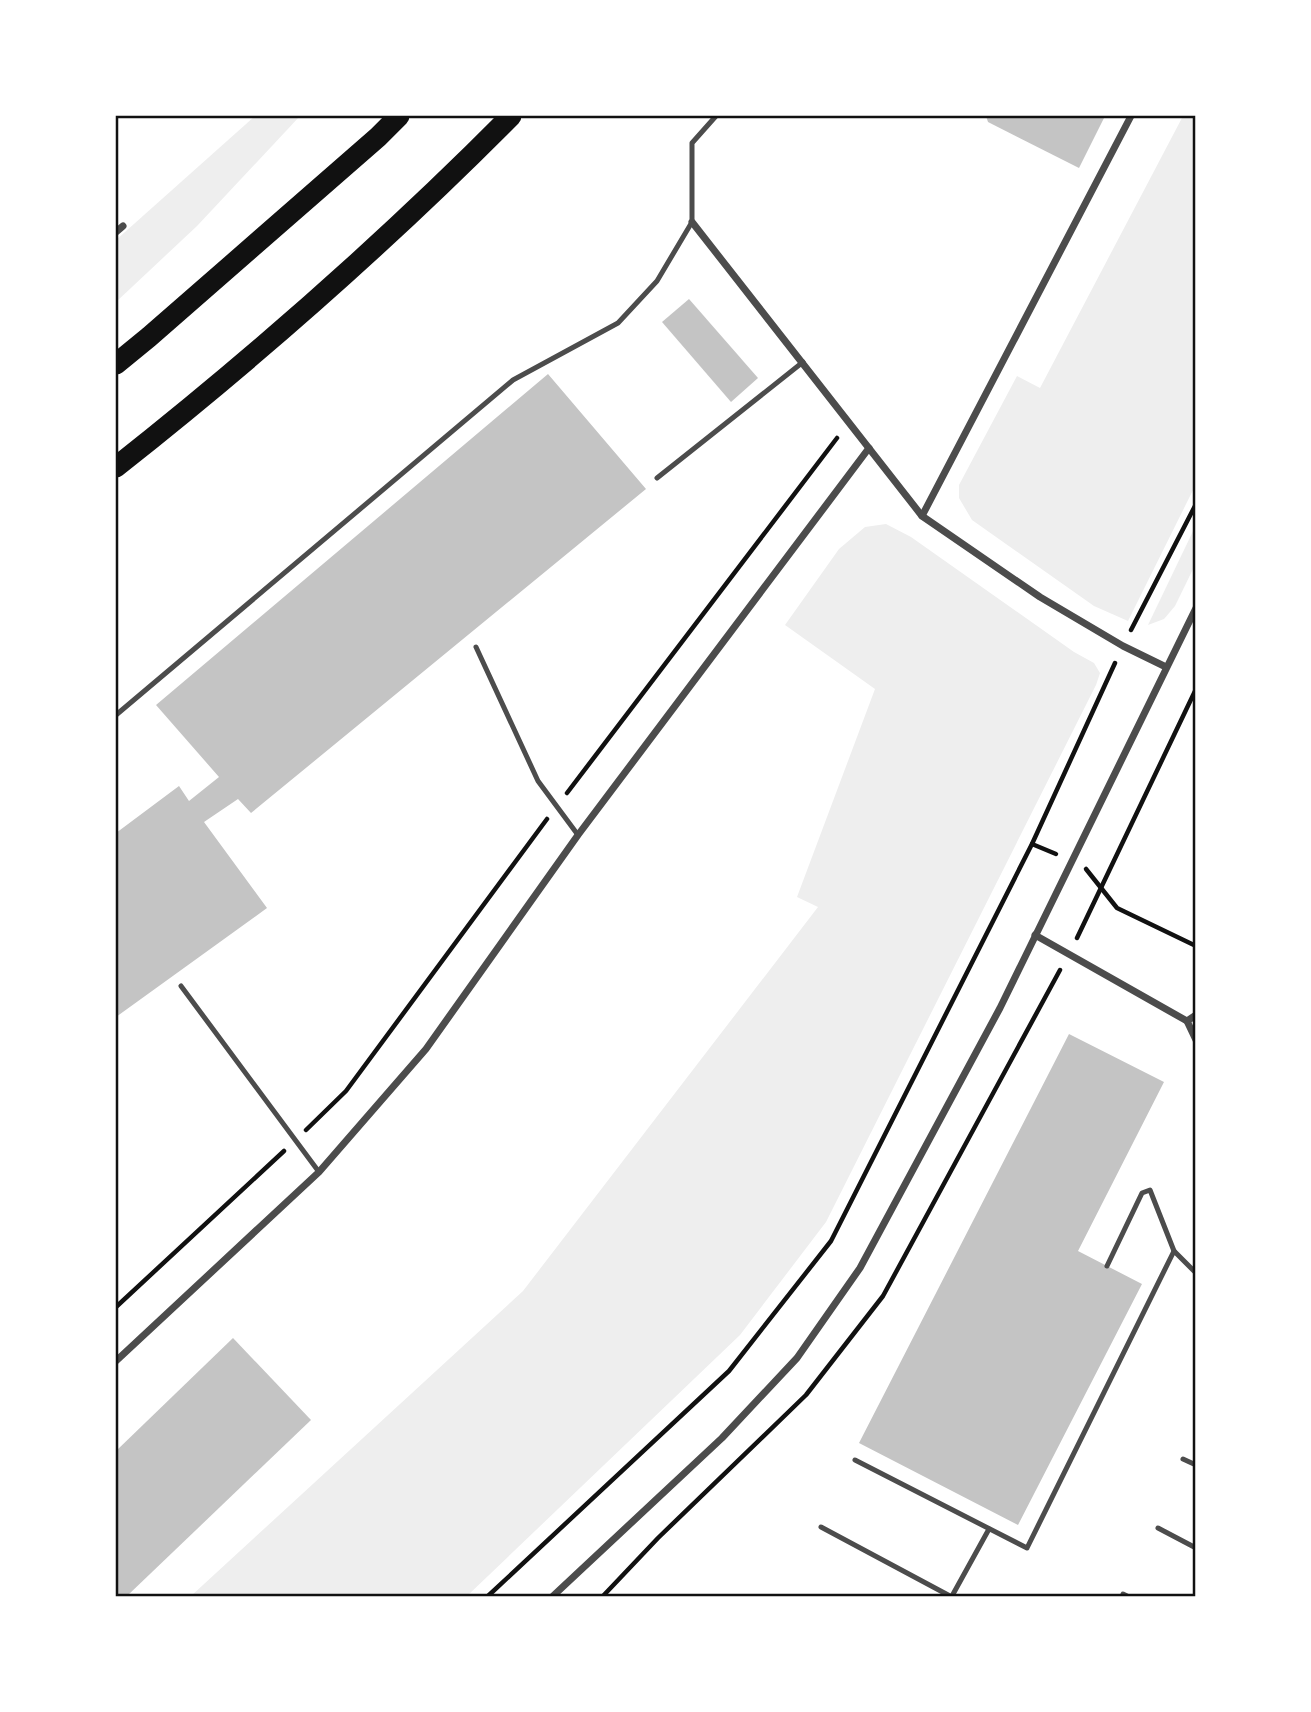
<svg xmlns="http://www.w3.org/2000/svg" width="1311" height="1712" font-family="Manrope,sans-serif">
  <style>
    .green { fill: #eee }
    .building { fill: #c4c4c4 }
    .lines { fill: none; stroke-linecap: round; stroke-linejoin: round }
    .path { stroke: #111; stroke-width: 4.5 }
    .service { stroke: #4c4c4c; stroke-width: 5 }
    .minor { stroke: #4c4c4c; stroke-width: 7 }
    .motorway { stroke: #111; stroke-width: 21 }
    .neatline { fill: none; stroke: #111; stroke-width: 2.5 }
  </style>
  <rect width="100%" height="100%" fill="#fff"/>
  <g class="green">
    <polygon points="255,116 300,116 197,226 116,302 116,240"/>
    <polygon points="1183,116 1196,116 1195,486 1128,621 1094,606 972,520 959,498 959,485 1017,376 1040,388"/>
    <polygon points="886,524 911,537 1074,652 1094,663 1100,673 1096,685 826,1222 740,1335 467,1596 191,1596 523,1291 818,907 797,897 875,689 785,625 839,549 865,527"/>
    <polygon points="1195,527 1195,565 1175,606 1164,619 1148,625"/>
  </g>
  <g class="building">
    <polygon points="986,116 1105,116 1079,168 988,122"/>
    <polygon points="689,299 758,378 731,402 662,322"/>
    <polygon points="548,374 646,489 251,813 238,799 204,822 267,908 116,1017 116,833 179,786 189,801 219,777 156,705"/>
    <polygon points="1069,1034 1164,1082 1078,1251 1142,1284 1018,1525 859,1443"/>
    <polygon points="233,1338 311,1420 127,1596 116,1596 116,1451"/>
  </g>
  <g class="lines">
    <g class="path">
      <polyline points="1131,630 1196,504"/>
      <polyline points="567,793 837,438"/>
      <polyline points="1032,844 1056,854"/>
      <polyline points="1086,869 1117,908 1196,946"/>
      <polyline points="1077,938 1196,689"/>
      <polyline points="306,1130 346,1091 547,819"/>
      <polyline points="116,1307 284,1151"/>
      <polyline points="488,1596 729,1371 831,1241 1032,844 1115,663"/>
      <polyline points="603,1596 658,1538 806,1395 883,1296 1060,970"/>
    </g>
    <g class="service">
      <polyline points="657,478 803,362"/>
      <polyline points="476,647 538,781 578,835"/>
      <polyline points="116,715 513,380 618,323 657,281 692,222 692,143 716,116"/>
      <polyline points="181,986 319,1172"/>
      <polyline points="1107,1266 1142,1193 1150,1190 1174,1251"/>
      <polyline points="1183,1459 1196,1465"/>
      <polyline points="855,1460 1027,1548 1174,1251 1196,1273"/>
      <polyline points="821,1527 950,1596"/>
      <polyline points="1158,1528 1196,1548"/>
      <polyline points="1123,1594 1127,1596"/>
      <polyline points="952,1596 989,1529"/>
    </g>
    <g class="minor">
      <polyline points="692,222 922,516 1040,597 1123,646 1166,667"/>
      <polyline points="116,232 123,226"/>
      <polyline points="922,516 1131,116"/>
      <polyline points="1035,935 1187,1021 1196,1040"/>
      <polyline points="1187,1021 1196,1015"/>
      <polyline points="116,1361 319,1172 426,1049 578,835 869,448"/>
      <polyline points="553,1596 722,1438 797,1358 860,1268 1000,1008 1196,608"/>
    </g>
    <g class="motorway">
      <polyline points="116,364 149,337 378,137 399,116"/>
      <path d="M 116,467 C 254,358 387,241 511,116"/>
    </g>
  </g>
  <rect width="1311" height="1712" fill="none" stroke="#ffffff" stroke-width="234"/>
  <rect x="117" y="117" width="1077" height="1478" class="neatline"/>
</svg>
